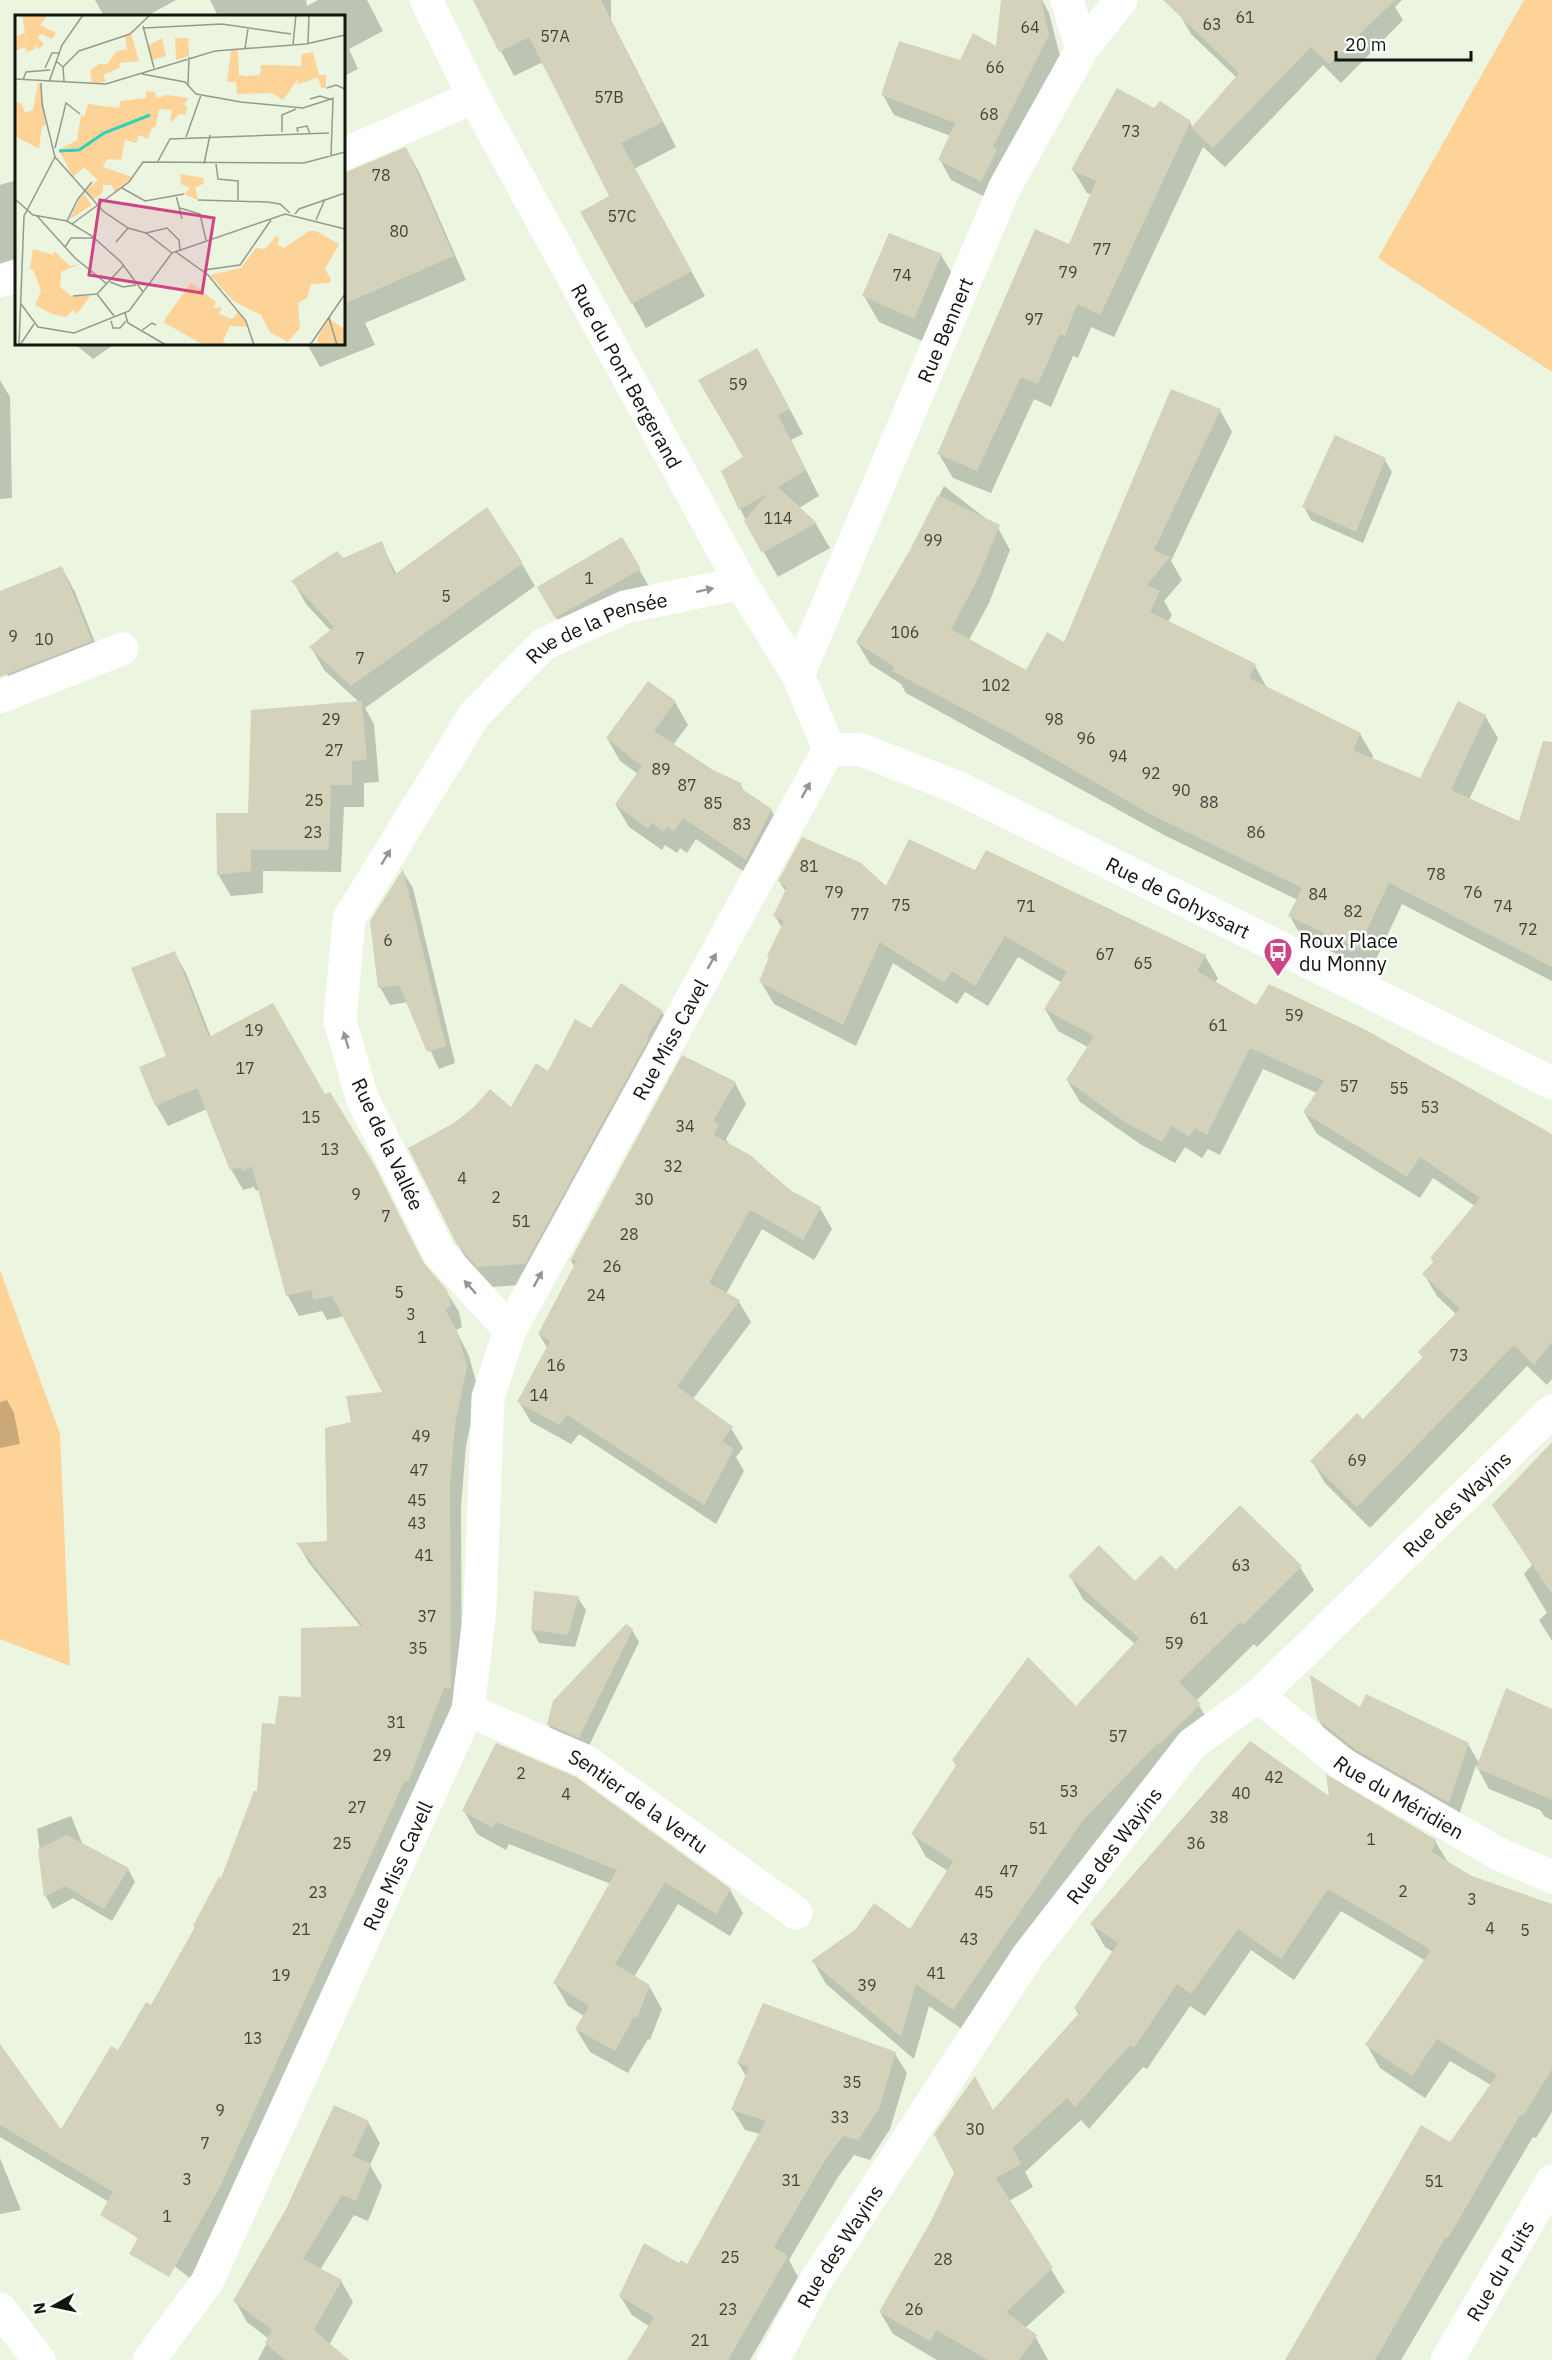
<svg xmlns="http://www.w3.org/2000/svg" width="1552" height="2360" font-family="'IBM Plex Sans',sans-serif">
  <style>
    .green { fill: #fed397 }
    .shadow { fill: #0003 }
    .building { fill: #d4d2bb }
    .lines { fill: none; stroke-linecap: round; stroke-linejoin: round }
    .minor { stroke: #fff; stroke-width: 33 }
    .oneway { fill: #949693 }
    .labels { text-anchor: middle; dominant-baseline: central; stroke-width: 5; stroke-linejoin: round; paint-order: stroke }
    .number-label { font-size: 16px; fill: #424439 }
    .street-label { font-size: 20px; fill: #12150e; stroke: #fff }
    .poi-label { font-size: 20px; fill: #12150e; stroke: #fff; text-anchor: start }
    .inset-river { fill: none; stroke: #32cfba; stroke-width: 3 }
    .inset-road { fill: none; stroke: #949b8c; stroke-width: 1.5 }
    .view { fill: #cd4584; fill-opacity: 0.15; stroke: #cd4584; stroke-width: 3 }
    .inset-edge { fill: none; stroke: #12150e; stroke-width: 3 }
  </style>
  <rect width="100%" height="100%" fill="#ebf5e0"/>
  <g class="green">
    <polygon points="1524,0 1552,0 1552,372 1378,258"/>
    <polygon points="0,1270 60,1434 70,1666 0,1639"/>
  </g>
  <g class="shadow">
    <polygon points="95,0 176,0 147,16 104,16"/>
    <polygon points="210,0 306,0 307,6 318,0 367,0 383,31 349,49 358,69 344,76 344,16 218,16"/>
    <polygon points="474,0 611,0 611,20 676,147 634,169 705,296 646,328 582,212 611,196 543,62 514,76"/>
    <polygon points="1002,0 1042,0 1049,13 1060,56 993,201 951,180 940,160 951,136 894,115 883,95 998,48"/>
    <polygon points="1194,0 1402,0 1395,7 1403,20 1341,83 1323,65 1225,167 1203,147 1114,337 1091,327 1078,358 1073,356 1051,407 1034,399 991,493 953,478 939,454 1069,246 1092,195 1087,193 1073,170 1154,110 1190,122 1193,128 1237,78 1191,34 1180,15"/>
    <polygon points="406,149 419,172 466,280 365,323 375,345 320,367 307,344 344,344 344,174"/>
    <polygon points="16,180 16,281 0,285 0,185"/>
    <polygon points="941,255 956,280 929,344 879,322 864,296"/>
    <polygon points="75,344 115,344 93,359"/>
    <polygon points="771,374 803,434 791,440 819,496 799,508 816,524 830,548 778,577 746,521 723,471 745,458"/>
    <polygon points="0,380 10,397 12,498 0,499"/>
    <polygon points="1220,410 1232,432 1171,561 1182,580 1164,601 1172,615 1168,622 1255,666 1267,688 1360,734 1373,756 1372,759 1420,779 1485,716 1498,738 1469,800 1520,823 1552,791 1552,981 1402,904 1371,970 1302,938 1290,916 1298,900 1164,835 906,693 901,684 870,664 857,642 911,551 944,486 998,528 1010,550 989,603 969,640 1027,672 1065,644"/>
    <polygon points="1385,460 1392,472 1363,543 1311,520 1304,507"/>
    <polygon points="621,539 654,595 571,643 539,588"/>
    <polygon points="381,543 397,575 522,564 535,586 365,708 374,724 379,782 364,783 364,807 344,807 341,872 263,871 263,893 231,896 218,874 250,814 359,702 324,670 311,647 331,631 306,604 293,581"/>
    <polygon points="62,568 75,592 104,665 19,698 0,660 0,593"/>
    <polygon points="675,702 688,725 673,745 712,772 740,784 745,793 771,810 784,833 759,882 696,839 687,853 680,848 677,853 665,845 662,850 629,827 616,805 638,774 620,761 607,738"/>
    <polygon points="986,852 1205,956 1218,978 1215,983 1257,1007 1552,1135 1552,1379 1547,1385 1527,1366 1370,1528 1325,1483 1312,1461 1363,1422 1424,1359 1420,1352 1457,1315 1437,1296 1424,1274 1434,1263 1432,1258 1475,1206 1433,1178 1420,1198 1317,1134 1304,1112 1317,1093 1263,1069 1220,1155 1208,1149 1202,1158 1185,1147 1175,1163 1140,1144 1080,1102 1067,1080 1088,1047 1058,1031 1045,1009 1062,983 1018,957 988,1006 965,992 957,1004 893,963 856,1046 774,1004 761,982 770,959 768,956 782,928 775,916 786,892 779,881 886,889 976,872"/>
    <polygon points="403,872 413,888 455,1063 439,1069 408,1002 390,1005 380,987"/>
    <polygon points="174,952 186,973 211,1037 324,1096 374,1167 426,1268 446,1291 459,1312 462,1327 456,1330 469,1356 478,1389 466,1446 461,1507 462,1708 231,2208 190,2278 120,2225 109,2202 0,2137 0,2046 61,2132 152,2007 221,1880 258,1793 276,1726 361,1627 309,1563 298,1544 329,1542 353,1423 385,1393 345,1316 327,1320 322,1311 299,1316 288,1296 259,1189 256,1191 254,1187 243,1190 231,1169 207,1109 168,1126 156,1105 168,1057"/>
    <polygon points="662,1012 674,1032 537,1284 490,1287 469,1264 457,1243 511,1109 592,1030"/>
    <polygon points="735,1083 746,1104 726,1139 730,1146 790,1191 820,1208 832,1229 814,1260 762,1229 726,1294 739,1302 751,1322 693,1399 731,1428 743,1448 736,1457 744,1471 716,1524 579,1434 571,1444 531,1422 519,1402 548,1349 539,1334 575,1267 571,1261"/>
    <polygon points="7,1400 14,1413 20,1444 0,1448 0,1402"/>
    <polygon points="1552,1445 1552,1641 1539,1620 1547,1613 1524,1574 1532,1565 1494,1505"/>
    <polygon points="1300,1567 1314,1590 1257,1647 1254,1644 1196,1701 1213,1728 966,2032 929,2006 914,2059 826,1984 813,1961 910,1931 948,1871 926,1857 913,1834 957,1767 953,1760 1076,1708 1135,1644 1083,1599 1070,1576 1135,1583 1176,1572"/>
    <polygon points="536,1593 578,1598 586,1610 575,1647 539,1643 532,1630"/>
    <polygon points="632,1630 639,1642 587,1750 556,1736 548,1724"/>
    <polygon points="1360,1709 1468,1744 1479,1763 1552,1710 1552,1820 1545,1817 1540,1810 1489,1789 1476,1765 1458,1818 1328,1735 1318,1719"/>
    <polygon points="1331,1800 1435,1841 1449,1864 1471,1878 1552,1905 1552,2112 1536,2138 1533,2137 1401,2360 1286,2360 1451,2144 1491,2085 1450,2061 1425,2098 1380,2068 1367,2045 1426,1961 1341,1911 1294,1980 1251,1950 1205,2016 1190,2006 1147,2069 1143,2067 1089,2129 1081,2120 1025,2172 1033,2187 1009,2201 1065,2292 1025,2328 1035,2336 1048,2360 937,2360 893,2334 880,2312 994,2112 1079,2015 1075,2008 1113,1952 1105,1947 1092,1924"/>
    <polygon points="464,1811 730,1890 743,1913 730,1936 678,1904 634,1977 649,1986 662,2009 650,2040 648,2039 628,2073 590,2052 576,2029 584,2016 568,2006 555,1983 611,1884 509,1844 506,1850 477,1834"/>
    <polygon points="71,1816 83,1845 128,1869 135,1882 112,1921 73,1898 53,1909 46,1897 37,1829"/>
    <polygon points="895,2054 907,2073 890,2129 870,2160 854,2155 838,2177 789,2260 798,2277 750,2360 631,2360 650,2327 632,2315 620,2296 680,2265 688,2266 760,2134 745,2130 733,2110 746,2076 738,2063"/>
    <polygon points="368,2122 380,2143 370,2165 382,2186 368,2221 354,2215 320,2270 341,2281 353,2302 329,2345 347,2360 258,2360 269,2339 247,2322 235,2301"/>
    <polygon points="0,2158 21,2210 0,2214"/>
  </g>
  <g class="building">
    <polygon points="473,0 601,0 663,122 621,143 692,271 631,304 580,212 609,196 529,37 499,52"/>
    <polygon points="1001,0 1041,0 1049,35 993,147 997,150 981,182 938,160 955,123 881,95 899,41 960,60 973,33 996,46"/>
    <polygon points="1163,0 1395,0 1329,64 1311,47 1213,148 1191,128 1239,73"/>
    <polygon points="1117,88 1154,108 1160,101 1191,121 1107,301 1100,315 1077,304 1065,336 1060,334 1038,384 1021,377 977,471 937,454 1035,229 1069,244 1096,181 1071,170"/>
    <polygon points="406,147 454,256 344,304 344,173"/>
    <polygon points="889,233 942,254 914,319 862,296"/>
    <polygon points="757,348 790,409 778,415 806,470 778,487 817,523 762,553 744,521 767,494 739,510 721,471 743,457 698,380"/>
    <polygon points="1171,389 1221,409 1154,550 1170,557 1147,585 1160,591 1150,612 1256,664 1249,678 1361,733 1353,750 1420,778 1458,701 1486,715 1451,790 1519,821 1543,741 1552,742 1552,967 1389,883 1358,949 1288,916 1302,888 1150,814 1011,734 892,671 894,667 856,642 910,550 938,495 1000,525 977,581 951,629 1026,670 1047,632 1064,642"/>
    <polygon points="1335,435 1386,458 1356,532 1302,507"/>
    <polygon points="487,507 523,563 351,686 309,647 334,627 291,581 337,551 343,558 382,541 394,575"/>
    <polygon points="622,537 641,569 555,618 537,587"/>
    <polygon points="62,566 92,641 0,677 0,591"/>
    <polygon points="648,681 676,701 654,731 713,770 741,783 742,789 772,809 746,860 683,818 674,831 667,827 663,832 652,823 648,829 615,804 642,766 606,738"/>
    <polygon points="362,701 367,760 352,761 352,785 331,785 329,850 251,850 251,871 217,875 216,813 248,813 251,710"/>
    <polygon points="802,837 861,863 886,886 909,839 975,870 986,850 1206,955 1197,971 1256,1005 1269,984 1366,1030 1552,1134 1552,1342 1534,1365 1514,1345 1357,1507 1310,1461 1357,1413 1363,1419 1423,1357 1418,1352 1460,1309 1422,1274 1434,1261 1430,1258 1480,1198 1420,1157 1407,1177 1303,1112 1324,1081 1250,1048 1207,1135 1195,1128 1189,1137 1172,1126 1162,1142 1126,1123 1066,1080 1094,1036 1044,1009 1067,972 1005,936 975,986 952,971 944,983 880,942 843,1025 759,982 769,957 767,956 784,921 773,916 787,887 778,881"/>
    <polygon points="403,869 446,1046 427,1052 399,985 378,988 370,921"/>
    <polygon points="175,951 209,1037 273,1003 325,1094 330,1092 375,1166 423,1262 447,1290 451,1306 445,1309 458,1333 467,1367 455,1425 450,1485 451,1688 444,1688 408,1782 405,1780 220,2187 169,2277 129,2254 138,2238 100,2215 113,2192 0,2125 0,2044 61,2129 111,2046 118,2050 146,2002 151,2005 195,1927 193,1926 219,1877 221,1878 254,1791 257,1791 262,1723 275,1724 279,1696 301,1697 301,1628 363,1626 296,1543 327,1541 325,1428 351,1422 346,1396 382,1392 332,1296 313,1300 312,1290 286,1296 252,1167 243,1171 241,1167 230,1170 197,1088 155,1106 139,1067 166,1056 131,968"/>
    <polygon points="621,983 663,1011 647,1037 649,1038 525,1264 477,1267 456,1243 408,1148 454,1123 474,1107 490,1089 511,1107 536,1063 548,1071 575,1019 591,1028"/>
    <polygon points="682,1055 736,1082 713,1121 719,1124 714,1135 750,1155 790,1190 821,1207 803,1240 750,1210 709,1283 740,1300 677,1386 733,1427 722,1441 734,1449 704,1505 567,1415 559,1425 517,1402 550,1341 538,1334 577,1260 570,1261"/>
    <polygon points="1552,1442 1552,1594 1492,1505"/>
    <polygon points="1240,1505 1302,1566 1243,1625 1240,1622 1179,1682 1201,1704 1160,1744 1158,1743 1083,1820 953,2010 916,1984 901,2037 811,1961 856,1929 874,1903 910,1929 953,1861 911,1834 957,1764 952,1760 1028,1657 1076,1706 1139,1638 1068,1576 1099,1545 1135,1581 1161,1555 1176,1570"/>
    <polygon points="534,1591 579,1596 568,1635 531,1630"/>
    <polygon points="626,1624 633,1629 579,1738 547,1724 553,1701"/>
    <polygon points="1310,1675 1360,1707 1366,1694 1469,1743 1449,1803 1355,1749 1317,1719"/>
    <polygon points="1506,1688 1552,1709 1552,1800 1476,1768"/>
    <polygon points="1250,1741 1329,1796 1326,1774 1436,1840 1432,1852 1472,1876 1552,1904 1552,2069 1523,2116 1520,2115 1448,2238 1446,2237 1375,2360 1285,2360 1421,2125 1450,2142 1497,2075 1437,2039 1412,2076 1365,2045 1431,1950 1328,1889 1281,1959 1238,1929 1191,1994 1177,1984 1134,2048 1130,2045 1075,2107 1067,2098 1013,2148 1021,2164 996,2178 1053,2268 1006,2312 1037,2335 1019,2360 988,2360 936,2330 930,2341 879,2312 931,2221 954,2173 934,2134 975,2076 993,2110 1080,2012 1074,2008 1118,1943 1090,1924"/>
    <polygon points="496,1743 576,1777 731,1889 716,1914 665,1882 615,1964 650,1985 637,2018 634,2017 615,2051 575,2029 589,2006 553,1983 617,1870 496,1822 493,1828 462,1811"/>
    <polygon points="67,1835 129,1868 104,1909 65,1886 44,1897 38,1849"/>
    <polygon points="763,2003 896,2052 879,2109 858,2140 843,2136 827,2157 774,2247 788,2256 728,2360 627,2360 654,2317 619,2296 644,2243 679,2263 681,2260 687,2264 766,2121 731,2110 749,2067 737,2063"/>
    <polygon points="334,2105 369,2121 353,2156 371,2164 356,2201 342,2195 303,2259 342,2280 314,2330 349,2360 285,2360 265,2343 272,2330 233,2301 286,2209"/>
  </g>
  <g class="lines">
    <g class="minor">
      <path id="s1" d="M 426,0 L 474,97 L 741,583 L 798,675 L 829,749"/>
      <polyline points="1067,0 1082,49"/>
      <polyline points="344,154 474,97"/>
      <polyline points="0,281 16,276"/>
      <path id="s2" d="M 798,675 L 1005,187 L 1082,49 L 1121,0"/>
      <polyline points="0,697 122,649"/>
      <path id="s3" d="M 829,749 L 862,750 L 961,789 L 1552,1083"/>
      <path id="s4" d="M 510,1330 L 440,1254 L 362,1098 L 340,1021 L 349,919 L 475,714 L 544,644 L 625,607 L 741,583"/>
      <path id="s5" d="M 1258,1696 L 1344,1765 L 1499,1854 L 1552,1877"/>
      <path id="s6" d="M 468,1710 L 585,1761 L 796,1913"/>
      <polyline points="0,2309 39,2360"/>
      <path id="s7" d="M 149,2360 L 207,2282 L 468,1710 L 480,1609 L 488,1397 L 510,1330 L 829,749"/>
      <path id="s8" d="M 773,2360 L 815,2282 L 1027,1957 L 1192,1744 L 1258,1696 L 1552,1411"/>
      <path id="s9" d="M 1447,2360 L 1552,2181"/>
    </g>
  </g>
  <defs><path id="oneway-solid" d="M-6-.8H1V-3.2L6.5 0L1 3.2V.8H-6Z" transform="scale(1.5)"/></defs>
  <g class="oneway">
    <use href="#oneway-solid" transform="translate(705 590) rotate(-12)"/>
    <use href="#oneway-solid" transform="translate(806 790) rotate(-61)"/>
    <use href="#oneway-solid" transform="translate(386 857) rotate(-59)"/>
    <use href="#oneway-solid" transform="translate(712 961) rotate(-61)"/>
    <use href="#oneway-solid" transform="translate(346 1040) rotate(-106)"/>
    <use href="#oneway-solid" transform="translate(538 1279) rotate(-61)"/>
    <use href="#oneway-solid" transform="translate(470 1287) rotate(-132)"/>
  </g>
  <defs>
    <g id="bus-pin" transform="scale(1.5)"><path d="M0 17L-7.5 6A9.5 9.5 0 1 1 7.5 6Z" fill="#cd4584" stroke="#fff"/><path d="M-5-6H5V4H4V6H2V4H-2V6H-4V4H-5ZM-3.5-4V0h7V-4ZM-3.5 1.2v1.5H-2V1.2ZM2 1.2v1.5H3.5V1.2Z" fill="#fff"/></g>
  </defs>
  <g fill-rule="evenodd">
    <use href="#bus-pin" x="1278" y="952"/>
  </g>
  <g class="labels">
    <g class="number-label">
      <text x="1245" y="17">61</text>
      <text x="1212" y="24">63</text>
      <text x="1030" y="27">64</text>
      <text x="555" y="36">57A</text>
      <text x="995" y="67">66</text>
      <text x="609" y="97">57B</text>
      <text x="989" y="114">68</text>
      <text x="1131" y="131">73</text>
      <text x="381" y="175">78</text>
      <text x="622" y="216">57C</text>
      <text x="399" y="231">80</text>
      <text x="1102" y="249">77</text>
      <text x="1068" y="272">79</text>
      <text x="902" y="275">74</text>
      <text x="1034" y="319">97</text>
      <text x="738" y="384">59</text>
      <text x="778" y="518">114</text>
      <text x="933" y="540">99</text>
      <text x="589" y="578">1</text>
      <text x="446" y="596">5</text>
      <text x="905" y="632">106</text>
      <text x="13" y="636">9</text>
      <text x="44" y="639">10</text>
      <text x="360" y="658">7</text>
      <text x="996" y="685">102</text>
      <text x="331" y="719">29</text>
      <text x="1054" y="719">98</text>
      <text x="1086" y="738">96</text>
      <text x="334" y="750">27</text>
      <text x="1118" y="756">94</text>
      <text x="661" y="769">89</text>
      <text x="1151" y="773">92</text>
      <text x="687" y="785">87</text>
      <text x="1181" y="790">90</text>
      <text x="314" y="800">25</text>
      <text x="1209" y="802">88</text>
      <text x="713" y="803">85</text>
      <text x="742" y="824">83</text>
      <text x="313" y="832">23</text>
      <text x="1256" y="832">86</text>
      <text x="809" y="866">81</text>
      <text x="1436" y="874">78</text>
      <text x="834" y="892">79</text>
      <text x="1473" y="892">76</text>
      <text x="1318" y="894">84</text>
      <text x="901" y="905">75</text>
      <text x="1026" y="906">71</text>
      <text x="1503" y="906">74</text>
      <text x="1353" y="911">82</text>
      <text x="860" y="914">77</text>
      <text x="1528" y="929">72</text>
      <text x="388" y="940">6</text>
      <text x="1105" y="954">67</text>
      <text x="1143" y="963">65</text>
      <text x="1294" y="1015">59</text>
      <text x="1218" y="1025">61</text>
      <text x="254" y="1030">19</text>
      <text x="245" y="1068">17</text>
      <text x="1349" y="1086">57</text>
      <text x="1399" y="1088">55</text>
      <text x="1430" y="1107">53</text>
      <text x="311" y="1117">15</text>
      <text x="685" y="1126">34</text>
      <text x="330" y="1149">13</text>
      <text x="673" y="1166">32</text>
      <text x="462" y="1178">4</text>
      <text x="356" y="1194">9</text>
      <text x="496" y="1197">2</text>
      <text x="644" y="1199">30</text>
      <text x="386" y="1216">7</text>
      <text x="521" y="1221">51</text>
      <text x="629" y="1234">28</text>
      <text x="612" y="1266">26</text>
      <text x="399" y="1292">5</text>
      <text x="596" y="1295">24</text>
      <text x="411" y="1314">3</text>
      <text x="422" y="1337">1</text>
      <text x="1459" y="1355">73</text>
      <text x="556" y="1365">16</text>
      <text x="539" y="1395">14</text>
      <text x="421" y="1436">49</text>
      <text x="1357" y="1460">69</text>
      <text x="419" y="1470">47</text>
      <text x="417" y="1500">45</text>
      <text x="417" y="1523">43</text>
      <text x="424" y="1555">41</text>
      <text x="1241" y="1565">63</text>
      <text x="427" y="1616">37</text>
      <text x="1199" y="1618">61</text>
      <text x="1174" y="1643">59</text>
      <text x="418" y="1648">35</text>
      <text x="396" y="1722">31</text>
      <text x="1118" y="1736">57</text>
      <text x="382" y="1755">29</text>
      <text x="521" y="1773">2</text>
      <text x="1274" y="1777">42</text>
      <text x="1069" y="1791">53</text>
      <text x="1241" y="1793">40</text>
      <text x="566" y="1794">4</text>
      <text x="357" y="1807">27</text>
      <text x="1219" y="1817">38</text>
      <text x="1038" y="1828">51</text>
      <text x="1371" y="1839">1</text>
      <text x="342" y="1843">25</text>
      <text x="1196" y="1843">36</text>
      <text x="1009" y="1871">47</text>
      <text x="1403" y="1891">2</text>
      <text x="318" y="1892">23</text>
      <text x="984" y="1892">45</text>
      <text x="1472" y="1899">3</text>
      <text x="1490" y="1928">4</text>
      <text x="301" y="1929">21</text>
      <text x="1525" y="1930">5</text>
      <text x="969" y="1939">43</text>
      <text x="936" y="1973">41</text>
      <text x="281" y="1975">19</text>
      <text x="867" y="1985">39</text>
      <text x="253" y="2038">13</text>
      <text x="852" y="2082">35</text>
      <text x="220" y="2110">9</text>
      <text x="840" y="2117">33</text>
      <text x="975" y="2129">30</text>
      <text x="205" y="2143">7</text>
      <text x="187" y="2179">3</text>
      <text x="791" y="2180">31</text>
      <text x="1434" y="2181">51</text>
      <text x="167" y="2216">1</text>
      <text x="730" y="2257">25</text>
      <text x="943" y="2259">28</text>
      <text x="728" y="2309">23</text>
      <text x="914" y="2309">26</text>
      <text x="700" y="2340">21</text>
    </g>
    <g class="street-label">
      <text stroke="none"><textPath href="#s2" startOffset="375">Rue Bennert</textPath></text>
      <text stroke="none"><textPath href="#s1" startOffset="426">Rue du Pont Bergerand</textPath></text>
      <text stroke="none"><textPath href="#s4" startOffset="854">Rue de la Pensée</textPath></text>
      <text stroke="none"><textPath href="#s3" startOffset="382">Rue de Gohyssart</textPath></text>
      <text stroke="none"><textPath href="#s7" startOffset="1442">Rue Miss Cavel</textPath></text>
      <text transform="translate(388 1144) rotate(65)">Rue de la Vallée</text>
      <text stroke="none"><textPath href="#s8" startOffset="1104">Rue des Wayins</textPath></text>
      <text stroke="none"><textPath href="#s5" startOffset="174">Rue du Méridien</textPath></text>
      <text stroke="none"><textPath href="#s6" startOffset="194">Sentier de la Vertu</textPath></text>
      <text stroke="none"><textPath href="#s8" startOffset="618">Rue des Wayins</textPath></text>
      <text stroke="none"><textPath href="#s7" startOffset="555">Rue Miss Cavell</textPath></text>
      <text stroke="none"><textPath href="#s8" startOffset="132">Rue des Wayins</textPath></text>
      <text stroke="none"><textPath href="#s9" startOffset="104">Rue du Puits</textPath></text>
    </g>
    <g class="poi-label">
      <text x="1299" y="940">Roux Place<tspan x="1299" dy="23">du Monny</tspan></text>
    </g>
  </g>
  <g transform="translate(15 15)">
    <rect width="330" height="330" fill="#ebf5e0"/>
    <path d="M 7,0 L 33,0 L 25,10 L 41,18 L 37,24 L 26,19 L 23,22 L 29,30 L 23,34 L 20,29 L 20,34 L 12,37 L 10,32 L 0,36 L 0,22 L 10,18 ZM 116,19 L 124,46 L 105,48 L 104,53 L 88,60 L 91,67 L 77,68 L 75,56 L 84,49 L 92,49 L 102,36 L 112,34 L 110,20 ZM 147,23 L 151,41 L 138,45 L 133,31 ZM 160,23 L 173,23 L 174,41 L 161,45 ZM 223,34 L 224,60 L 232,61 L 245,60 L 246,50 L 286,51 L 287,39 L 298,37 L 304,60 L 311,60 L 311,73 L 306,73 L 303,62 L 282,70 L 283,64 L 268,85 L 257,78 L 222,79 L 221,67 L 212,67 L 216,35 ZM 23,68 L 26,68 L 31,110 L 27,111 L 24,134 L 0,121 L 0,87 L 6,88 L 10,98 L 18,95 ZM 131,76 L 140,77 L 142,83 L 152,80 L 174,83 L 168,90 L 172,91 L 171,100 L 165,99 L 155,108 L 157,95 L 144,94 L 140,113 L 137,112 L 133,124 L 124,120 L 121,128 L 110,125 L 106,145 L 92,144 L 88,152 L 117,162 L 100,179 L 97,170 L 88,170 L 88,177 L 80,184 L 69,177 L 83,165 L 69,152 L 58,162 L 44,135 L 62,125 L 66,100 L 69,102 L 73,89 L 104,93 L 105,86 L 131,83 ZM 165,159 L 189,163 L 188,169 L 180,172 L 183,185 L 169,179 L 175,173 L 166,169 ZM 69,179 L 77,190 L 54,205 L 64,185 ZM 294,216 L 301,216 L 324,229 L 310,254 L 316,264 L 314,268 L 296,269 L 292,283 L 283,288 L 285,313 L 273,327 L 255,317 L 246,300 L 218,286 L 195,260 L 226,253 L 241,233 L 250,234 L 261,221 L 264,222 L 263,230 L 269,233 ZM 18,234 L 38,240 L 39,236 L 55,251 L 65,249 L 46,257 L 45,272 L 56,281 L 75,281 L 62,299 L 58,295 L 51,302 L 37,299 L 20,290 L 26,276 L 18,254 L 15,254 ZM 176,268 L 201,287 L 198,293 L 207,292 L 204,299 L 217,304 L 223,297 L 231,306 L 232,312 L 215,311 L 208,326 L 211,330 L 189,330 L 148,307 ZM 314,303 L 327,313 L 330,310 L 330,330 L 304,330 L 302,324 Z" fill="#fed397"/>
    <path class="inset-river" d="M 44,136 L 64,135 L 89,118 L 135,100"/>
    <path class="inset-road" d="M 128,11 L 139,53M 129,13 L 207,9 L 276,19M 293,28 L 294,0M 278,29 L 281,0M 230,33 L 233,14M 41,46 L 48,52 L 49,66M 48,52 L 64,36 L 115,19 L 135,0M 30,53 L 37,38 L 44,38M 127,59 L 170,67 L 181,79 L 226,87 L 288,93 L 319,83M 0,64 L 91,69 L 200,36 L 291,29 L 330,20M 8,65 L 11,57 L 35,55M 34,67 L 47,30 L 68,0M 26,68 L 27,89 L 40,142M 173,70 L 174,42M 312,73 L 321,70 L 330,74M 295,84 L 305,81 L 318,85 L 316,141M 267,117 L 267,100 L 281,94M 283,117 L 282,113 L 292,111 L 295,119M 171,122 L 186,80M 40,133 L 51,88 L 65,99M 40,142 L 88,196 L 113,213 L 131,218 L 157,238M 143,146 L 155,124 L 314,118M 189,149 L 195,120M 201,149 L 203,164 L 223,166 L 223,185M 107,173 L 130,186 L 169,179M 161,180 L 167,204M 0,184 L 18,200 L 52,206 L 77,221 L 106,247 L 128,277M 183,185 L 252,187 L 265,189 L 275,198M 165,193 L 185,199 L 191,225M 280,199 L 284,194 L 330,178M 22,201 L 60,243 L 92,269M 301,205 L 310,184M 52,206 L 63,184 L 77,167M 57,209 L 114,167 L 128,147 L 289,148 L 330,137M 131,218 L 152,213 L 164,225 L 165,235M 101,227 L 113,213M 50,232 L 56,223 L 80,223M 161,237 L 193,260 L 231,306 L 239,330M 157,238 L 270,199 L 330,214M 189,255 L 225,250 L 256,205M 95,267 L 108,272 L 121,270M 82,279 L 108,251M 82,279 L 99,301M 58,281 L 82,279M 6,289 L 23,312 L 59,318 L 114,296 L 157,238M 110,298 L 113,308 L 151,330M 314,303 L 322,330M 96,306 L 98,313 L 105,313 L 111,306M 126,316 L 137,308 L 141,310M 4,330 L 9,201 L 40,142M 5,330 L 19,309M 295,330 L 330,279"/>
    <path class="view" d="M 85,185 L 199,203 L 187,278 L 74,260 Z"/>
    <rect width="330" height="330" class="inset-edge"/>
  </g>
  <g transform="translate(54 2306) rotate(261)" stroke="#ffffff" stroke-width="4.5" paint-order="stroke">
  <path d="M0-4.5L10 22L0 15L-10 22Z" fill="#12150e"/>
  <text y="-9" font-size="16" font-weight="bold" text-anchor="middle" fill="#12150e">N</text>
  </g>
  <path d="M1336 51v9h135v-9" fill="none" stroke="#12150e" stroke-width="3"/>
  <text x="1345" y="51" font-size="18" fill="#12150e" stroke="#ffffff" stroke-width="4.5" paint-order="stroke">20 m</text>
</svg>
